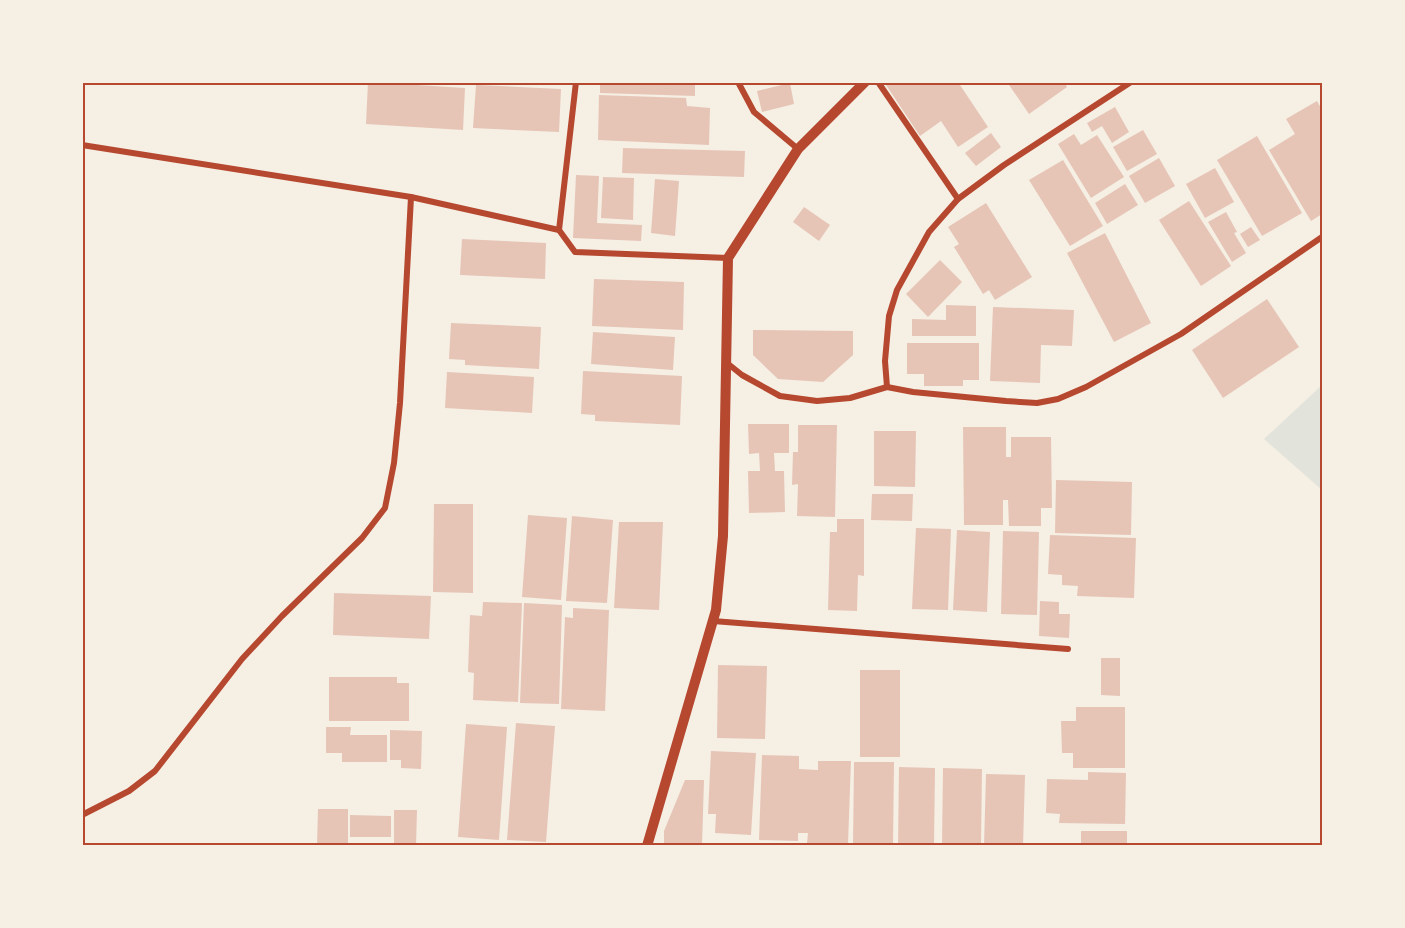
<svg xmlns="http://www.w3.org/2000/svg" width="1405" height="928" font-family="Lato,sans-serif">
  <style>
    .green { fill: #e2e4dc }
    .building { fill: #e6c5b7 }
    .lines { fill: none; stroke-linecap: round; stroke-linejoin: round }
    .minor { stroke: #b5482f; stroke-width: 6 }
    .tertiary { stroke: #b5482f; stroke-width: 10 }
    .neatline { fill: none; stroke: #b5482f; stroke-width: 2 }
  </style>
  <rect width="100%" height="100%" fill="#f6efe4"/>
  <polygon class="green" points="1322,385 1322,490 1264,439"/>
  <g class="building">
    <polygon points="368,82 465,88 463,130 366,124"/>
    <polygon points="600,82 695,82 695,96 600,93"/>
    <polygon points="889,82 958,82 988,127 958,147 941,121 920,136 886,85"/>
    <polygon points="1007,82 1064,82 1067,87 1029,114"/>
    <polygon points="790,83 794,104 762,112 757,91"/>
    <polygon points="476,85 561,89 559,132 473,128"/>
    <polygon points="599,95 686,98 687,106 710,108 709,145 598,140"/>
    <polygon points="1317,101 1322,110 1322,214 1311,221 1269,150 1295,134 1286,119"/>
    <polygon points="1115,107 1129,132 1112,143 1102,126 1092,132 1087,123"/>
    <polygon points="1143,130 1157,154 1127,171 1113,147"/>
    <polygon points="991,133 1001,147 976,166 965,153"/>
    <polygon points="1074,134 1081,145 1097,135 1124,177 1091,198 1058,144"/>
    <polygon points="1257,136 1302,213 1262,236 1217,160"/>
    <polygon points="623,148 745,151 744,177 622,173"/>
    <polygon points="1159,158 1175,186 1145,203 1129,176"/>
    <polygon points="1063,160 1103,226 1070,246 1029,180"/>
    <polygon points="1215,168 1234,202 1205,218 1186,184"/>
    <polygon points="576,175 599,176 597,223 642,225 641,241 573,238"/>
    <polygon points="603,177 634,178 633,220 601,218"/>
    <polygon points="655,179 679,181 675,236 651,233"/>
    <polygon points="1125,184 1138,205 1107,224 1095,203"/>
    <polygon points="1189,201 1231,266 1201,286 1159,220"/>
    <polygon points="986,203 1032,277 995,300 989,290 983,294 954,247 959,244 948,227"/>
    <polygon points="804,207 830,225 819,241 793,222"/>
    <polygon points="1226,212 1237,232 1234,233 1246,253 1232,262 1208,222"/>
    <polygon points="1251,227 1260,240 1248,247 1240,234"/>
    <polygon points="1105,233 1151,323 1114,342 1067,253"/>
    <polygon points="462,239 546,243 545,279 460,275"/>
    <polygon points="940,260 962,282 928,317 906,294"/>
    <polygon points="594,279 684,282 683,330 592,326"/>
    <polygon points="1267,299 1299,347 1223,398 1192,350"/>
    <polygon points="946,305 976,306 976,336 912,336 912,319 946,320"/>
    <polygon points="993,307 1074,310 1072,346 1041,345 1040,383 990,381"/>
    <polygon points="451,323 541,327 539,369 465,365 465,360 449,359"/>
    <polygon points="753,330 853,331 853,355 823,382 778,379 753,355"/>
    <polygon points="593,332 675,337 673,370 591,364"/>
    <polygon points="907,343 979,343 979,380 963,380 963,386 924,386 924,374 907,374"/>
    <polygon points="583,371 682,376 680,425 595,421 595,415 581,414"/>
    <polygon points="447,372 534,377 532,413 445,408"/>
    <polygon points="748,424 789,424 789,453 774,453 775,471 784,471 785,512 749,513 748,471 760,471 759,453 749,454"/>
    <polygon points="798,425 837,425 835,517 797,516 798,484 792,485 793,452 798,452"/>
    <polygon points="963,427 1006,427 1006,457 1011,457 1011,437 1051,437 1052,508 1041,508 1041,526 1009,526 1008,500 1003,500 1003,525 964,525"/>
    <polygon points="874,431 916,431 915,487 874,486"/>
    <polygon points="1056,480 1132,482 1131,535 1055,533"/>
    <polygon points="872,494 913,494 912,521 871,520"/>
    <polygon points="434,504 473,504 473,593 433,592"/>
    <polygon points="528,515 567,518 561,600 522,597"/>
    <polygon points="572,516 613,520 607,603 566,601"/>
    <polygon points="837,519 864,519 864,576 858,575 857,611 828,610 830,532 837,532"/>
    <polygon points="619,522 663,522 659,610 614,608"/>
    <polygon points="916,528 951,529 948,610 912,609"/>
    <polygon points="957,530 990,532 987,612 953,610"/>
    <polygon points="1003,531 1039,532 1037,615 1001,614"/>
    <polygon points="1050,535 1136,538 1134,598 1077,596 1078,586 1062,585 1062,575 1048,574"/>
    <polygon points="334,593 431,596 429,639 333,635"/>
    <polygon points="1040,601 1059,602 1059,614 1070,614 1069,638 1039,636"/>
    <polygon points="483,602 522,603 518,702 473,700 474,673 468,672 470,615 482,616"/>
    <polygon points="524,603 562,605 559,704 520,703"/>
    <polygon points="573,608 609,610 605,711 561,709 565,617 573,618"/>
    <polygon points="1101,658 1120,658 1120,696 1101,695"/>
    <polygon points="718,665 767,666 765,739 717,738"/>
    <rect x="860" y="670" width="40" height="87"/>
    <polygon points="329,677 397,677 397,683 409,683 409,721 329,721"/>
    <polygon points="1076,707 1125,707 1125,768 1073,768 1073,753 1062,753 1061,721 1076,721"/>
    <polygon points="516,723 555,726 546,842 507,840"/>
    <polygon points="466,724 507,727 499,840 458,837"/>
    <polygon points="326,727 351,727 350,735 387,735 387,762 342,762 342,753 326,753"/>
    <polygon points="390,730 422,731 421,769 401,768 401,760 390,760"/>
    <polygon points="711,751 756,753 751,835 715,833 716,814 708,814"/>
    <polygon points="762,755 799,756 799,769 818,770 818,761 851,761 848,844 807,843 808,833 798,833 798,841 759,840"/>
    <polygon points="854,762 894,762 893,846 853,846"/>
    <polygon points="899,767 935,768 934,846 898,846"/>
    <polygon points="943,768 982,769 981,846 942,846"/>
    <polygon points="1088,772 1126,773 1125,824 1059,823 1060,814 1046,813 1047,779 1088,780"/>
    <polygon points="986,774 1025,775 1023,846 984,846"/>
    <polygon points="685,780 704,780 702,846 664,846 664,831"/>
    <polygon points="318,809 348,809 348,846 317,846"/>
    <polygon points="394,810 417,810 416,846 394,846"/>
    <polygon points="350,815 391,816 391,837 350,837"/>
    <rect x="1081" y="831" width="46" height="15"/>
  </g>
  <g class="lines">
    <g class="minor">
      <polyline points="738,82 754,112 798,149"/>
      <polyline points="878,82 958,199"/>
      <polyline points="82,145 411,197 559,230 575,252 728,258"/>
      <polyline points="559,230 576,82"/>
      <polyline points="727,363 742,375 780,396 817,401 850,398 887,387 913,392 1006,401 1037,403 1058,399 1086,387 1181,334 1322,237"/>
      <polyline points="887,387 885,361 889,316 897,290 929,232 958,199 1004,165 1131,82"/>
      <polyline points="713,621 1068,649"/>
      <polyline points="82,815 129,791 155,771 242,659 282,616 362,538 385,508 394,463 400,403 411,197"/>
    </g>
    <polyline class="tertiary" points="647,846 716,610 723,536 728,258 798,149 865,82"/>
  </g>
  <rect width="1405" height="928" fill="none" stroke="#f6efe4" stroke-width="168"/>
  <rect x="84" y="84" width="1237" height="760" class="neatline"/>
</svg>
